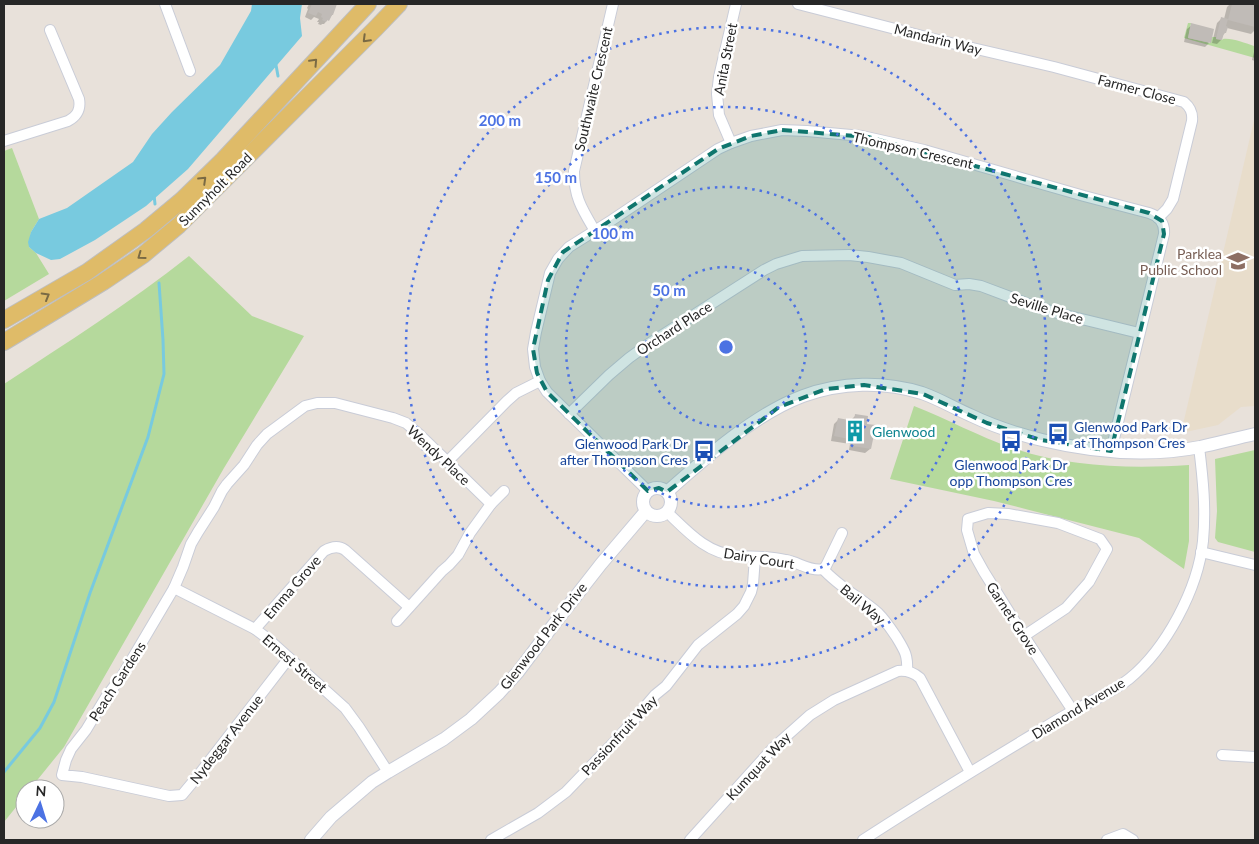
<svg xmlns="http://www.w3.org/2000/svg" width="1259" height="844" font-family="Lato,sans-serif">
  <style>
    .education { fill: #e8ddcb }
    .green { fill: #b5d99c }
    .water { fill: #78cadf }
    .shadow { fill: #0003 }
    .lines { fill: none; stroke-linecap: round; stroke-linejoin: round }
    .stream { stroke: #78cadf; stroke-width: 3 }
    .building { fill: #c0bbb7 }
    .minor-casing { stroke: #c9ccd7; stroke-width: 12 }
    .tertiary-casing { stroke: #c9ccd7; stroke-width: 14 }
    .primary-casing { stroke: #bebebe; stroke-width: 18 }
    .minor { stroke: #fff; stroke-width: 10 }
    .tertiary { stroke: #fff; stroke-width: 12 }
    .primary { stroke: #dfbb68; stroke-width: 16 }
    .oneway { stroke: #7a6a44 }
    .marked { fill: #0f766e; fill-opacity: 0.2; stroke: #0f766e; stroke-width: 4; stroke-dasharray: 10 6; stroke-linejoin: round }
    .ring { fill: none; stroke: #4c72e3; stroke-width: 2.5; stroke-dasharray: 2.5 5 }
    .labels { text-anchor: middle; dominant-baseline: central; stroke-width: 5; stroke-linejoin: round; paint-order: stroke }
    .street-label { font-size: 14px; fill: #272727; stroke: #fff }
    .education-label { font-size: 14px; fill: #785e54; stroke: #fff; text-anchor: end }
    .transit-label { font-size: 14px; fill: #164399; stroke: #fff; text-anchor: start }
    .culture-label { font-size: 14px; fill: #0d838f; stroke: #fff; text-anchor: start }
    .centre { fill: #4c72e3; stroke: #fff; stroke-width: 2.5 }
    .ring-label { font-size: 15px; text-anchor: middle; font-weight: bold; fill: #4c72e3; stroke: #fff; stroke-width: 5; stroke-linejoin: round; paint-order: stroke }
  </style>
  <rect width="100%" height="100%" fill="#e8e1da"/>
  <polygon class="education" points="1255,116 1255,406 1241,407 1218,425 1181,433"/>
  <g class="green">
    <path d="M 1188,23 L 1191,23 L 1188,38 L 1210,43 L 1212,37 L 1216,37 L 1216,39 L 1222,40 L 1223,39 C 1233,38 1244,43 1254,46 L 1255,45 L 1255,58 L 1184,38 Z"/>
    <polygon points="12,148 39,219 31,232 29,247 36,253 49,274 4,301 4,151"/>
    <path d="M 189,256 L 252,316 L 304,336 L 224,468 L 64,747 L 30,789 L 25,789 L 25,796 L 4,822 L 4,384 C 66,343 130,303 189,256 Z"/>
    <path d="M 914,406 C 947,419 978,436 1012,448 C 1067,467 1131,469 1189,465 L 1189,541 L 1184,569 L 1139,538 L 994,501 L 890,479 Z"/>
    <polygon points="1255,450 1255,552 1218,542 1215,538 1217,511 1215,459"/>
  </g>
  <polygon class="water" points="252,4 302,4 300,18 302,36 188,169 146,206 95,240 60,259 51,260 36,253 29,247 28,242 31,232 39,219 67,208 133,162 152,134 172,112 220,65 251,11"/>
  <g class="shadow">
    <polygon points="309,4 336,4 332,15 324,24 322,24 321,25 318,24 319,22 317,22 319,19 314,17 311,20 305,17 308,9 307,8"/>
    <polygon points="1230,4 1255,4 1255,30 1251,34 1227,28 1225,33 1222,36 1221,40 1217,44 1212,43 1217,23 1222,18 1224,19 1227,7"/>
    <polygon points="1192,25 1209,43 1205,47 1184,42 1187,29"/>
    <polygon points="1255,50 1255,61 1252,60 1254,52"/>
    <polygon points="856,415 870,449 865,453 849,450 850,444 831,441 834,424 839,419 851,422 851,420"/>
  </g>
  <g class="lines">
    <g class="stream">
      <polyline points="276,65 278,76"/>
      <polyline points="154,195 155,204"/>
      <polyline points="4,772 40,728 54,702 90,593 148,437 164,374 163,340 159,283"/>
    </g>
  </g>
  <g class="building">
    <polygon points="312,4 337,4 333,15 332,15 329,21 327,20 326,22 322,20 323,18 321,17 322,14 318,12 316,16 308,13"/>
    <polygon points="1232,4 1255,4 1255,27 1228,20"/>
    <polygon points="1221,17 1228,19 1226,26 1228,27 1226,33 1224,33 1222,40 1216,39"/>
    <polygon points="1191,23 1214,29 1211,43 1188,38"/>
    <polygon points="855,414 868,416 867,424 876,425 871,449 853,446 854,440 834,436 838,418 854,421"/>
  </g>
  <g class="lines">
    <g class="minor-casing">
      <g id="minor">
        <polyline points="165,4 190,71"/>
        <path d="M 798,4 L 938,40 L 1054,67 L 1184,102 C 1190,107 1193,112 1192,121 L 1173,199 L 1167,209 L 1158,218"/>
        <path d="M 4,141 L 68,121 C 77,116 81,110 79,99 L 50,30"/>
        <polyline points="731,143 719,115 717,94 719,77 736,4"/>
        <path d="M 595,231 C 582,209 574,197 574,171 L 613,4"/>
        <polyline points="569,414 609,375 629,358 647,345 764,270 776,264 802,256 849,255 868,257 901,263 955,285 969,284 981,286 1034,306 1061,314 1139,333"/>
        <polyline points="448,461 507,401 516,393 540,381"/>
        <path d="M 648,491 L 547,392 L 540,381 L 535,367 L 533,349 L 536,332 L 550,273 L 558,259 L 569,247 L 612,220 L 718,149 L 731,143 L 751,136 L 782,130 L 807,131 L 862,136 L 924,150 L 1084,196 L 1149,213 C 1159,216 1165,223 1164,234 L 1111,451"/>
        <path d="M 667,512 C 688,532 706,553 737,556 C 753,557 770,556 786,560 C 798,562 811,572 823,569 L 826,566 L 842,533"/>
        <polyline points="1201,552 1255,565"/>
        <path d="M 823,569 C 839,587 861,598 878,613 C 886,621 891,629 897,638 C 905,651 908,656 907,671"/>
        <polyline points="174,588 255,629 267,638 345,708 359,727 388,772"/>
        <polyline points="397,621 442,571 449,565 458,555 470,533 491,504"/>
        <path d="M 255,629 L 324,551 C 331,547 338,545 345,550 L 409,607"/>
        <polyline points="1024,636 1066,608 1089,582 1107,549 1100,539 1058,523 1008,514 988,513 968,519 967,530 974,554 984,572 1024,636 1073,711"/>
        <polyline points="289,658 197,777 182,795 169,796 82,777 62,775 66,760 71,749 86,730 106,697 122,676 174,588 183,567 191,544 198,532 214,507 222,491 227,484 244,465 257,445 267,434 305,406 317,403 335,403 393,418 406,423 419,434 491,504 504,491"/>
        <polyline points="1222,755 1255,757"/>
        <polyline points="491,840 538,813 566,792 620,736 655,695 666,686 698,645 737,614 744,606 751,592 753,584 755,557"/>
        <path d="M 690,840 L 773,748 L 810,715 L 834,700 L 898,671 C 907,670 913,672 920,678 L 970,772"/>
        <path d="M 863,840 C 920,803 979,767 1037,732 C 1049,725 1061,717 1073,711 C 1093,700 1111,693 1129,679 C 1166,649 1198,589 1203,541 C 1206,509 1203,479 1199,447"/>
        <polyline points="1107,840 1123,834 1133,840"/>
      </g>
    </g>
    <g class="tertiary-casing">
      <g id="tertiary">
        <circle cx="657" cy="502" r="14"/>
        <path d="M 667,492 C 705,458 755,414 803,396 C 841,382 884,381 922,393 C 939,399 954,408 970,415 C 993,426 1017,434 1042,440 C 1092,452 1149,457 1200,447 C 1218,443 1237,438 1255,434"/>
        <polyline points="311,840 331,817 372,782 388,772 444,739 471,719 499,693 518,672 551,628 601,564 646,511"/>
      </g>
    </g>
    <g class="primary-casing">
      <g id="primary">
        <polyline points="4,320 87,272 146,230 182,200 223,160 368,4"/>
        <polyline points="4,342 103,282 143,255 179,225 375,29 399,4"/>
      </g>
    </g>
    <use href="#minor" class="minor"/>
    <use href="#tertiary" class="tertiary"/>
    <use href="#primary" class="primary"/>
  </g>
  <defs><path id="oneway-chevron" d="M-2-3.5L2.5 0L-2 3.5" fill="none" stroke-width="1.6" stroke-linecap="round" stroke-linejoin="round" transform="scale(1.25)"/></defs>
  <g class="oneway">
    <use href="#oneway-chevron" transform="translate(366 39) rotate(135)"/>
    <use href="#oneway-chevron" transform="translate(314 62) rotate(-47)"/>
    <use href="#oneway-chevron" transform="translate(203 180) rotate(-44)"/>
    <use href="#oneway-chevron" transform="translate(141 256) rotate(144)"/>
    <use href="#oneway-chevron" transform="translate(46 296) rotate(-30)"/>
  </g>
  <path class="marked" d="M 782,130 L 868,137 L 1149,213 L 1162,221 L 1164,234 L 1111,451 L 1041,440 L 987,423 L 923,394 L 864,385 L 826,389 L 779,407 L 667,492 L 659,488 L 648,491 L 547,392 L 537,373 L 533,349 L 548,280 L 563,252 L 718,149 L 751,136 Z"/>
  <g class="ring">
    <circle cx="726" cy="347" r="80"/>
    <circle cx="726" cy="347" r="160"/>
    <circle cx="726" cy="347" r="240"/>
    <circle cx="726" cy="347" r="320"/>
  </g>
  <defs>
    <g id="school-bare" transform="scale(1.725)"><path d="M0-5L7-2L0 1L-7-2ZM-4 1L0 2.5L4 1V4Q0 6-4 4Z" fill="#8d6e63" stroke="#fff" stroke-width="2.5" paint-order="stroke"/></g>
    <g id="building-bare" transform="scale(1.725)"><path d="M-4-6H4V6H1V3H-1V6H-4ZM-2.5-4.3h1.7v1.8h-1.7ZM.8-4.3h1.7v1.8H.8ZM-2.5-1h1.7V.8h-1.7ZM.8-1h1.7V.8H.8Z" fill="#0f9aa8" stroke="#fff" stroke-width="2.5" paint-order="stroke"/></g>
    <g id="bus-bare" transform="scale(1.725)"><path d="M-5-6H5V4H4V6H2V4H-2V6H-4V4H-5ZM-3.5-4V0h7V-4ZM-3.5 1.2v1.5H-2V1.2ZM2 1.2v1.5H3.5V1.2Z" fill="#1a4fb4" stroke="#fff" stroke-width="2.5" paint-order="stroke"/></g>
  </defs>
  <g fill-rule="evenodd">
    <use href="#school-bare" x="1238" y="261"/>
    <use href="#building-bare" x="855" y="431"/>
    <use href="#bus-bare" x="1058" y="434"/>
    <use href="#bus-bare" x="1011" y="441"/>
    <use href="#bus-bare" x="704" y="451"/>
  </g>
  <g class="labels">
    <g class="street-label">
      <text transform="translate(938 39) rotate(14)">Mandarin Way</text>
      <text transform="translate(725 59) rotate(-79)">Anita Street</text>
      <text transform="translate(593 89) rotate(-77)">Southwaite Crescent</text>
      <text transform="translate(1137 89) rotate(15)">Farmer Close</text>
      <text transform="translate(913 150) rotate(13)">Thompson Crescent</text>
      <text transform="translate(215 189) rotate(-45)">Sunnyholt Road</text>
      <text transform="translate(1047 308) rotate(17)">Seville Place</text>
      <text transform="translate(674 328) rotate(-33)">Orchard Place</text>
      <text transform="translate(439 455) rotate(43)">Wendy Place</text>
      <text transform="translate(759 558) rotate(9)">Dairy Court</text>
      <text transform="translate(292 587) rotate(-49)">Emma Grove</text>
      <text transform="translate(863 604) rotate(40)">Bail Way</text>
      <text transform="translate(1013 618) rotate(57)">Garnet Grove</text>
      <text transform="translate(543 636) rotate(-52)">Glenwood Park Drive</text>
      <text transform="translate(295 663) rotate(41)">Ernest Street</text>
      <text transform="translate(117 681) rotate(-57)">Peach Gardens</text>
      <text transform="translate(1078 708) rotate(-31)">Diamond Avenue</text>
      <text transform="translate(619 735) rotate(-47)">Passionfruit Way</text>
      <text transform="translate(226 739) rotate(-52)">Nydeggar Avenue</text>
      <text transform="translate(758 766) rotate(-47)">Kumquat Way</text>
    </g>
    <g class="education-label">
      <text x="1222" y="253">Parklea<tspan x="1222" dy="16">Public School</tspan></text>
    </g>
    <g class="transit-label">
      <text x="1074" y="426">Glenwood Park Dr<tspan x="1074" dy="16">at Thompson Cres</tspan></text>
      <text x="688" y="443" text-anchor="end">Glenwood Park Dr<tspan x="688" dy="16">after Thompson Cres</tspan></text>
      <text x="1011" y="464" text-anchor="middle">Glenwood Park Dr<tspan x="1011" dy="16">opp Thompson Cres</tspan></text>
    </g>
    <g class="culture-label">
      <text x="872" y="431">Glenwood</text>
    </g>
  </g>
  <circle cx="726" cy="347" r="8" class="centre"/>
  <g class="ring-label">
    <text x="500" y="126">200 m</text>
    <text x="556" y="183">150 m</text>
    <text x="613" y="239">100 m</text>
    <text x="669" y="296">50 m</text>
  </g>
  <rect width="1259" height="844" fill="none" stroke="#272727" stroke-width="10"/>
  <g transform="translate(40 804) rotate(4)"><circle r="24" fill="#ffffff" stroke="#a9a9a9"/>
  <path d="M0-4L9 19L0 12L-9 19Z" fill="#4c72e3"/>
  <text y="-8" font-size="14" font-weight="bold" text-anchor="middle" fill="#272727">N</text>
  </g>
</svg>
